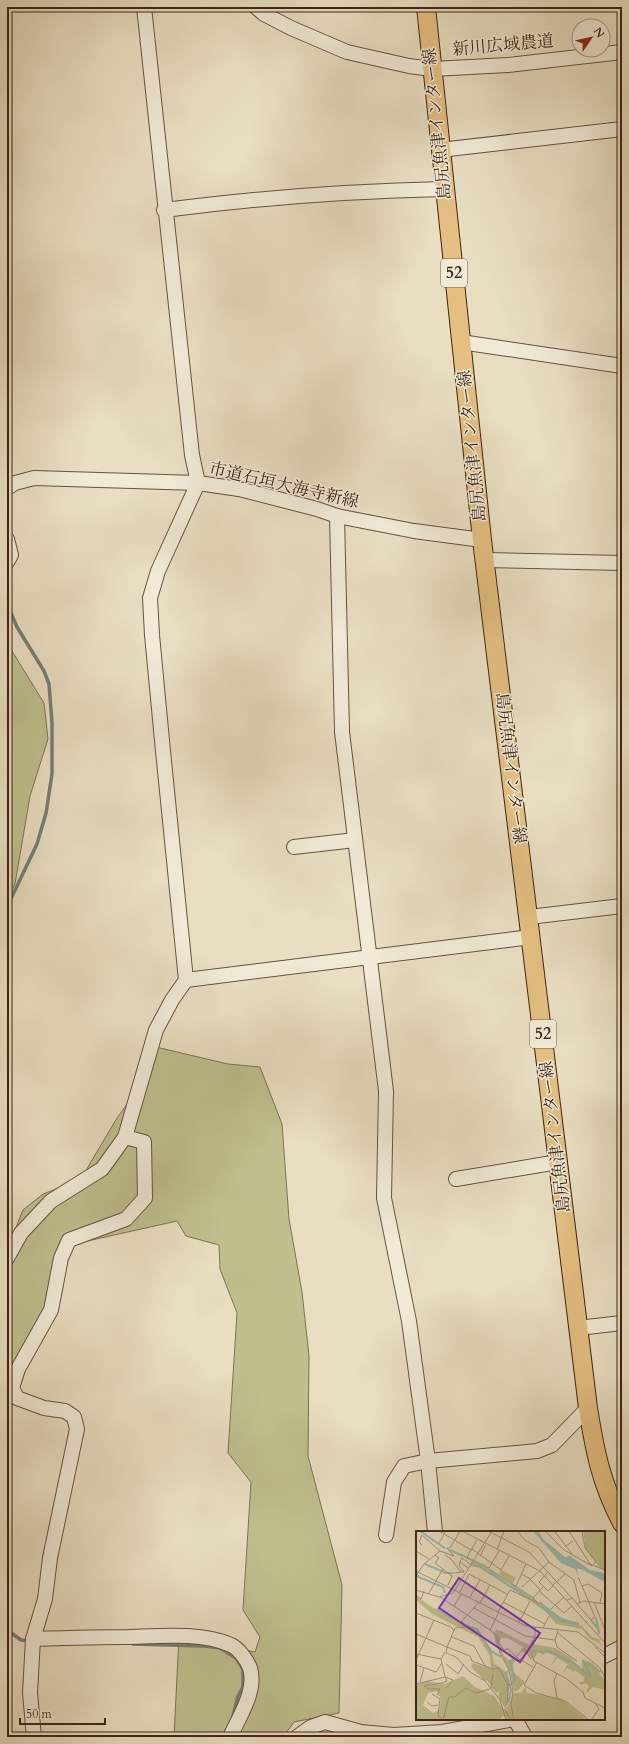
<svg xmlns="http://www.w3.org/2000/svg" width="629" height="1744" font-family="Cardo,'Noto Serif JP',serif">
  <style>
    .green { fill: #bfbf8e; stroke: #7e7252 }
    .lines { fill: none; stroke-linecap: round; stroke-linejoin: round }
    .stream { stroke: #737f74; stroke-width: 3.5 }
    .minor-casing { stroke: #675241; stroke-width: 16 }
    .major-casing { stroke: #3c2416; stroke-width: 20 }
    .minor { stroke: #f1ead7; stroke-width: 14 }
    .major { stroke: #e4bf81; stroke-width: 18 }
    .labels { text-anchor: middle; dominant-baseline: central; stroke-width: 3; stroke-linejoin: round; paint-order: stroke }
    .shield { fill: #f1ead7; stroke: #725f50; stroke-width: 1 }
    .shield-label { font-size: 16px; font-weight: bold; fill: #3c2416 }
    .street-label { font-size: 17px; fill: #3c2416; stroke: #f1ead7 }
    .inset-river { fill: none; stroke: #97bcb2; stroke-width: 2 }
    .inset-road { fill: none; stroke: #a4947d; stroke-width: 1 }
    .view { fill: #7b2cbf; fill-opacity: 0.15; stroke: #7b2cbf; stroke-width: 2 }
    .inset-edge { fill: none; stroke: #3c2416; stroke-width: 2 }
  </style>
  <rect width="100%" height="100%" fill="#e9dec2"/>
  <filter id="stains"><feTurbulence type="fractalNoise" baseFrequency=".005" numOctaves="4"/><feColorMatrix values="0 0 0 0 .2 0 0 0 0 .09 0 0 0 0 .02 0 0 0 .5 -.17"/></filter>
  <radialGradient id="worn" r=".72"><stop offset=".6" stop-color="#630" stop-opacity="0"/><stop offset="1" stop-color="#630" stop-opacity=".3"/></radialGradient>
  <g class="green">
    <polygon points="7,643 44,703 48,739 30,796 15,884 7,901"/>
    <polygon points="156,1047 228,1064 260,1067 282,1124 289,1219 302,1292 309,1356 308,1456 342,1585 339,1713 294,1722 283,1737 174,1737 179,1636 255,1652 260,1637 243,1610 251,1482 228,1453 237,1313 220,1269 219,1245 186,1236 177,1221 74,1244 48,1313 7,1385 7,1250 23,1210 43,1194 66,1185 85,1172 117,1118 146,1078"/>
  </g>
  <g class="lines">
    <g class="stream">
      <polyline points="7,604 17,627 44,671 49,684 52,723 52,774 46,813 37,844 7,907"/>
      <polyline points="7,1630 21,1640 29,1641"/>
      <polyline points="133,1644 204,1646 220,1648 236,1658 243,1669 243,1687 238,1696 233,1716"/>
    </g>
    <g class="minor-casing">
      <g id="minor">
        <polyline points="256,7 264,14 291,28 347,52 409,66 432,69 508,65 622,52"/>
        <polyline points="440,150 622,129"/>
        <path d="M 164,210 C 257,198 351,191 444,189"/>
        <polyline points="461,342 622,366"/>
        <polyline points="7,488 15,483 34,478 198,483 239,489 317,509 337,516 414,531 482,540"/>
        <polyline points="337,516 342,732 386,1091 384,1198 409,1321 428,1461 435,1532"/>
        <polyline points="7,539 11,555 7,562"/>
        <polyline points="485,560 622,563"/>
        <polyline points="294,847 355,840"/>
        <polyline points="529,917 622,906"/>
        <polyline points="186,980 531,937"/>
        <polyline points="456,1179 558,1162"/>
        <polyline points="7,1258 21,1233 51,1201 102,1169 125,1137 156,1030 172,1000 186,980 163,751 152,635 150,598 158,571 198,483 192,455 144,7"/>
        <polyline points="578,1328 622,1323"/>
        <polyline points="386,1535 394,1482 404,1466 428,1461 537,1451 552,1445 588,1408"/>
        <path d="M 33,1639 C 65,1638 97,1637 128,1637 C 160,1636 202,1632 231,1645 C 239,1649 247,1660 250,1668 C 257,1691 239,1717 230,1737"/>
        <polyline points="604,1656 622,1647"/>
        <polyline points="515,1719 525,1737"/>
        <polyline points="34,1737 30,1693 33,1639 45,1599 50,1558 77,1429 74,1417 65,1411 44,1408 17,1398 12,1388 18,1369 51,1310 61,1258 69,1240 126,1219 145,1198 144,1142 125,1137"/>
        <polyline points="297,1737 311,1727 325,1722 361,1732 394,1735 442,1732 515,1719"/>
      </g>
    </g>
    <g class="major-casing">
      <path id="major" d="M 426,7 L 482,540 L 588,1408 C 595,1452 601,1483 622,1523"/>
    </g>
    <use href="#minor" class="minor"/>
    <use href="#major" class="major"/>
  </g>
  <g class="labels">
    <g class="shield">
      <rect x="441" y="259" width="26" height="28" rx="3"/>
      <rect x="530" y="1020" width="26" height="28" rx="3"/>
    </g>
    <g class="shield-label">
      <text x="454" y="273">52</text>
      <text x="543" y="1034">52</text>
    </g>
    <g class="street-label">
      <text transform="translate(503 45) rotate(-5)">新川広域農道</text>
      <text transform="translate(437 124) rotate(-96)">島尻魚津インター線</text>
      <text transform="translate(472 446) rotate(-96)">島尻魚津インター線</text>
      <text transform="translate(284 485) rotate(13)">市道石垣大海寺新線</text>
      <text transform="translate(511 768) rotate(83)">島尻魚津インター線</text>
      <text transform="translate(555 1137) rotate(-97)">島尻魚津インター線</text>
    </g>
  </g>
  <g transform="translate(416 1531)">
    <rect width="189" height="189" fill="#e9dec2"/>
    <path d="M 167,0 L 189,0 L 189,39 L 183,36 L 170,19 ZM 56,30 L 67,34 L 94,54 L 112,63 L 140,85 L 166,95 L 176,106 L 182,108 L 187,116 L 182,111 L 174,108 L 166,98 L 140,93 L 129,80 L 64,36 L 54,34 ZM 85,39 L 100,47 L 96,53 L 83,43 ZM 0,65 L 25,82 L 59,97 L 65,103 L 76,121 L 78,132 L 90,141 L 94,152 L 90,179 L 82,165 L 84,159 L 80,162 L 71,149 L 69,150 L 55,136 L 57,132 L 75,138 L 74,125 L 62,106 L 16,83 L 0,69 ZM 81,98 L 113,114 L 116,128 L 105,119 L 107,116 L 91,107 L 85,107 L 83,112 L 88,125 L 94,130 L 100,127 L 97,134 L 98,142 L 109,151 L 101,160 L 98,160 L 94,140 L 80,113 L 77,102 ZM 117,113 L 139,117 L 154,126 L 166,138 L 166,128 L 176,132 L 185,140 L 183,142 L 189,149 L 189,159 L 177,156 L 169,163 L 173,155 L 169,152 L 166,154 L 163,151 L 167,151 L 169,147 L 159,139 L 157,141 L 151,137 L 145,144 L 152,133 L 141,127 L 134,136 L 140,125 L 130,121 L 128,124 L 122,121 L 118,128 L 114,118 ZM 47,145 L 59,156 L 78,165 L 89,181 L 98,162 L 105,162 L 109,156 L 111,162 L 144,167 L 171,189 L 91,189 L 87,184 L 84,189 L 0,189 L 0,154 L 11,150 L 29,153 ZM 21,160 L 25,169 L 23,179 L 17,182 L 7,174 L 12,162 Z" fill="#bfbf8e" fill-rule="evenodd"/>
    <path d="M 117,0 L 122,0 L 127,8 L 149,26 L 154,25 L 174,39 L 189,42 L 189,51 L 165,38 L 161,38 L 162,44 L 159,38 L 145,32 Z" fill="#97bcb2"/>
    <path class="inset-river" d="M 4,0 L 30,18M 34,19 L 69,35M 9,33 L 30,42 L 38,42M 55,34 L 64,36 L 108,64M 73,38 L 117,67M 0,45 L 27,56 L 29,62M 123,71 L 145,88 L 163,93M 121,73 L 143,89 L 160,93M 20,78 L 37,88M 180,87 L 183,101M 175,89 L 182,98 L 183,103M 50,95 L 61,98 L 75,120 L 85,126M 117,123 L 117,120 L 135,121 L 157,132 L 175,146 L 168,131 L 185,141M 92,140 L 90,142 L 95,159 L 92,172M 96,153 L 99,148 L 94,130 L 100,126"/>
    <path class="inset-road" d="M 23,0 L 55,19M 46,0 L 124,40 L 189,112M 101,0 L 110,10 L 123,17 L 133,31 L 158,49 L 164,72M 129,0 L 148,19 L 176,35M 138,0 L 150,15M 153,0 L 174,33 L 189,39M 166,0 L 169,17 L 180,31 L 177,33M 74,1 L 113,21 L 156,67M 23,12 L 30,0M 6,14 L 3,11 L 6,4 L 25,21M 56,18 L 85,39 L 93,25M 81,19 L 88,0M 0,20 L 13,28M 156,23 L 150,15 L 157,10M 19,24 L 23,27 L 19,32 L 27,38M 29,24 L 35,28 L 45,41 L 39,42M 64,25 L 70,14M 55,29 L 51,26 L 61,9M 44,31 L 43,35 L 48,41 L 45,41M 69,35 L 73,37 L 83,20M 52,37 L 44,31 L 46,27 L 54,33M 0,40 L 110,95 L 162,101 L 189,122M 132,41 L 123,51 L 132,60 L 137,55M 105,43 L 113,47 L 124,59M 3,45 L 1,43 L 8,33 L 24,20 L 38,25 L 31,17 L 34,17 L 44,0M 162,46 L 166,55 L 172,53 L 186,62 L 184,72M 137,54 L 150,42M 100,55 L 110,33M 106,56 L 133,31M 0,59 L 23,66 L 37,62 L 76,0M 123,60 L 148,82 L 156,75M 44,61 L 53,43 L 91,63M 13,62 L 27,38 L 36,45 L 32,54M 0,64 L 5,68 L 8,60M 24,66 L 74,99 L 83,107 L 83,112 L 88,119 L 92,118 L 103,128 L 117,136M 54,66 L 64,49M 151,69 L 156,67 L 161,73 L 168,70 L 189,73M 87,71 L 129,93M 178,71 L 189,99M 64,72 L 74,54M 161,73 L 175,89 L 179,86 L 166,55M 38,75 L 46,62M 58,77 L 109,105 L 139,109M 135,78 L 148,66M 82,81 L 94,59 L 122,72 L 117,67 L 128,55M 0,82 L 35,96 L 38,100M 103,91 L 114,70M 119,96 L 119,105 L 113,116 L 118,130 L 151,148 L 167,161 L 169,167 L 189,177M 127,97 L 133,85M 74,99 L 83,81M 142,100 L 139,109 L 141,116 L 161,130M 142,102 L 184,137 L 189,147M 0,103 L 31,116 L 30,122 L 40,126 L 54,141 L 69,150 L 84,169 L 90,189M 36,106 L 58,115 L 69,135 L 56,130 L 54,125 L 31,116 L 39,97 L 50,96 L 46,90 L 63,71M 80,106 L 84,122 L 93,139 L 97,160 L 95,174 L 98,189M 179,116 L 189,126M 0,123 L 25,128M 100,126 L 108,117 L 115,128M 0,129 L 18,89M 121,131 L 108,154 L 120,162 L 149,170 L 173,189M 30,133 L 42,143 L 48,133M 0,134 L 20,141 L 26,132M 69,135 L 76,138 L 83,137 L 92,154 L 96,153M 141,142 L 138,150 L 141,167M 4,151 L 8,137M 0,153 L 29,146 L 25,128 L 29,121M 75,158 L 77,143M 16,163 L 24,168 L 22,184 L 27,189M 21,164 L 24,158 L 12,158 L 8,155 L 26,152 L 31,150 L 29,146 L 37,149 L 30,157M 11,171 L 16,175 L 22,174M 91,174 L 92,154M 88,178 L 95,189M 27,189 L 33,166 L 39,166 L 49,157 L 60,162 L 74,158M 175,189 L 183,178 L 179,172"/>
    <path class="view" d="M 43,47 L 124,102 L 104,131 L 23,77 Z"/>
    <rect width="189" height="189" class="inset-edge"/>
  </g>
  <rect width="629" height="1744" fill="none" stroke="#e9dec2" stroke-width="24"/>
  <rect x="8" y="8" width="613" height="1728" fill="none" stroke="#3c2416" stroke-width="2"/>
  <rect x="12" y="12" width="605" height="1720" fill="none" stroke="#3c2416"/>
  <g transform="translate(591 38) rotate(56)"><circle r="19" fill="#f1ead7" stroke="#a99b8a"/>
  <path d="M0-3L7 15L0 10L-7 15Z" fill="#8f2418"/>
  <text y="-6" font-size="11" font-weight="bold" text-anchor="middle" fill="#3c2416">N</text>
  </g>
  <path d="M20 1718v6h85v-6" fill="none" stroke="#3c2416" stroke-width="2"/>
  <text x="26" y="1718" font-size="12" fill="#3c2416" stroke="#f1ead7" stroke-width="3" paint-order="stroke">50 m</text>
  <rect width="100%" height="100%" filter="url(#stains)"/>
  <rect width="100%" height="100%" fill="url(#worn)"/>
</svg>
